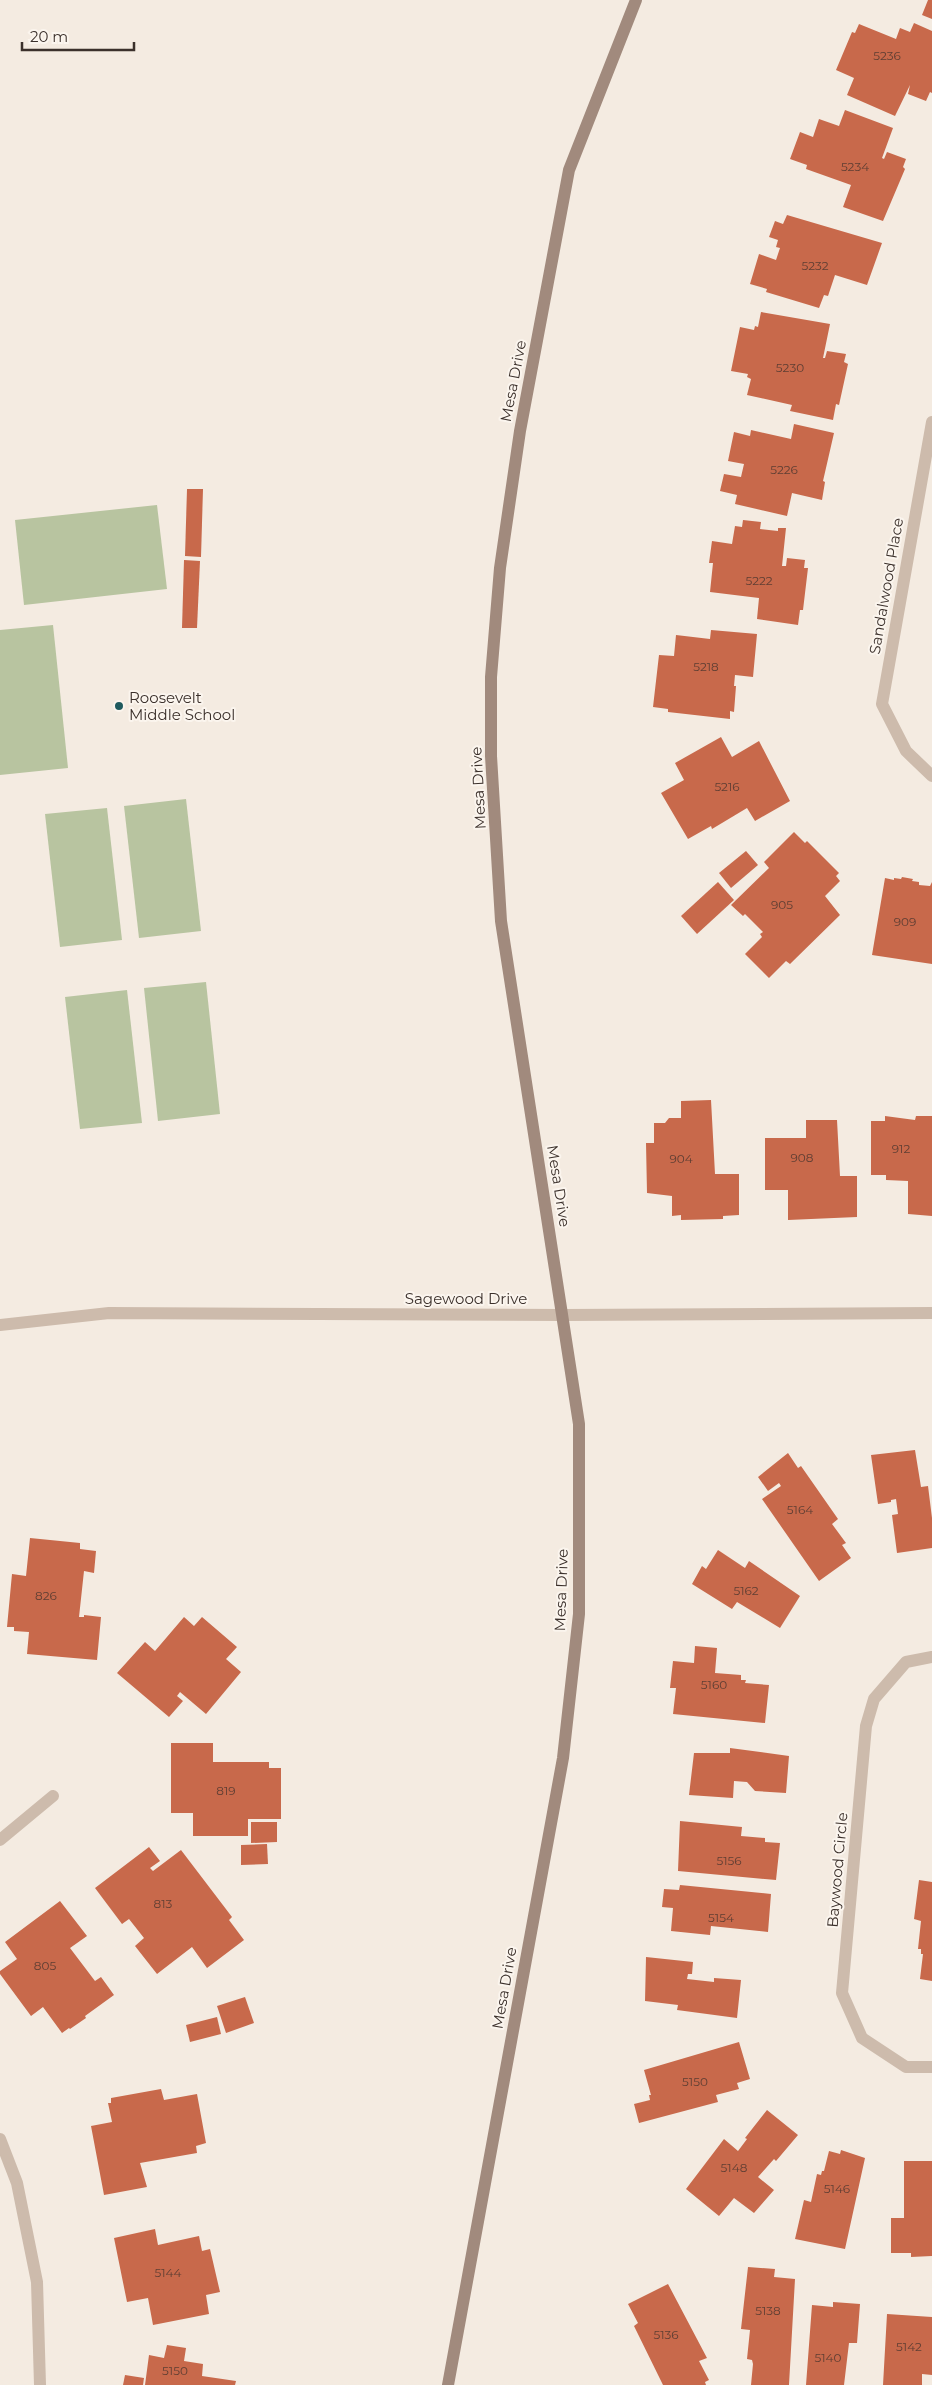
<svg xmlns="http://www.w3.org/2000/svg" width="932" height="2385" font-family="Montserrat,sans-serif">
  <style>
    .green { fill: #b8c4a0 }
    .building { fill: #c8694b }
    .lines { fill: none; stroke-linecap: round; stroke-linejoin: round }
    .minor { stroke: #cdbbac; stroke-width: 12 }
    .tertiary { stroke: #cdbbac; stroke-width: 12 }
    .secondary { stroke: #a18a7d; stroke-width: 12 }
    .poi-dot { fill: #1f5a5e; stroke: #fbf5ee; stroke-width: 2 }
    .labels { text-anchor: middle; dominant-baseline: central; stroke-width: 4; stroke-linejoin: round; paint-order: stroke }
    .number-label { font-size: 12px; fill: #5e3e33 }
    .street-label { font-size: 15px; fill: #3b302b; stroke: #fbf5ee }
    .poi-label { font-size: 15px; fill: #3b302b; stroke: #fbf5ee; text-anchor: start }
  </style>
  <rect width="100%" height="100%" fill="#f4ebe1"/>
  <g class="green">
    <polygon points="157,505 167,589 24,605 15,520"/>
    <polygon points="53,625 68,768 0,775 0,630"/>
    <polygon points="186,799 201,931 139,938 124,806"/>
    <polygon points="107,808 122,940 60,947 45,814"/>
    <polygon points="206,982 220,1114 158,1121 144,988"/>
    <polygon points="127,990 142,1123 80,1129 65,997"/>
  </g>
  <g class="building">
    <polygon points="928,0 932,0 932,19 922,15"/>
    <polygon points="914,23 932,31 932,93 930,92 926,101 908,94 910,85 895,116 847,95 854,78 836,70 852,32 855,33 859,24 896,39 900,28 910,32"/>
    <polygon points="845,110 893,128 882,158 884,159 887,152 906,159 903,167 905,169 883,221 843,207 851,185 806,169 807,165 790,159 800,132 813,137 819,119 839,126"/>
    <polygon points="787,215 882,243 867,285 835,275 828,296 824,295 819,308 766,292 767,289 750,284 759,254 776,260 780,248 776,247 778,240 769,237 775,221 783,224"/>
    <polygon points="761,312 830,324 823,358 825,358 827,351 846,354 844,362 848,364 839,405 836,404 833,420 790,411 792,405 747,395 751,379 747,377 748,374 731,371 740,327 754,330 755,326 758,327"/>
    <polygon points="794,424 834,433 823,481 825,482 822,500 792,493 787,516 735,504 737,495 720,491 724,474 741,477 744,464 728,461 734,432 750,436 751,430 791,439"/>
    <polygon points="187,489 203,489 201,557 185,556"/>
    <polygon points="743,520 761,522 760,529 778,531 778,528 786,528 782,566 786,566 787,558 805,560 804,568 808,568 803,610 800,610 798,625 757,619 759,598 710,592 713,563 709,563 712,541 732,544 735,526 742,527"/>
    <polygon points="184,560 200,561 197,628 182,628"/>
    <polygon points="711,630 757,634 753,677 735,675 734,686 736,686 734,712 730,711 730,719 668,712 668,709 653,707 659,655 674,656 676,635 710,639"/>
    <polygon points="721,737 732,757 759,741 790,801 755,821 747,808 712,829 711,826 688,839 661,793 684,780 675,763"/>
    <polygon points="794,832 805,843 807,841 839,873 836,876 840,881 825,896 840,915 790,964 786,961 769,978 745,954 762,937 760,934 763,932 745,914 743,916 731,905 769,868 764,862"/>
    <polygon points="746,851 758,865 731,888 719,873"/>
    <polygon points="902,877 913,879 912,881 919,882 919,885 930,886 932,882 932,964 872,955 885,878 894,880 894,878 901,879"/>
    <polygon points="718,882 734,900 697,934 681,916"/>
    <polygon points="711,1100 715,1174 739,1174 739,1215 723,1216 723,1219 681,1220 681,1215 672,1216 672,1196 647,1193 646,1143 654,1143 654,1123 665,1123 669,1118 681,1118 681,1101"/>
    <polygon points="885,1116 915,1120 916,1116 932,1116 932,1216 908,1214 908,1181 886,1180 886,1175 871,1175 871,1121 885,1121"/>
    <polygon points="806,1120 837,1120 840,1176 857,1176 857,1217 788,1220 788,1190 765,1190 765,1138 806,1138"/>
    <polygon points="915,1450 921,1487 928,1486 932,1518 932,1548 897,1553 892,1515 898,1514 896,1499 891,1500 891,1502 878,1504 871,1455"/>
    <polygon points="788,1453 798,1468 801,1466 838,1519 832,1524 846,1543 842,1545 851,1558 819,1581 762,1499 781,1486 779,1483 768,1491 758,1477"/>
    <polygon points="30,1538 80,1543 80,1549 96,1551 94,1573 84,1571 79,1617 84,1617 84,1615 101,1617 97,1660 27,1654 29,1632 14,1631 14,1627 7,1627 12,1574 26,1576"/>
    <polygon points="718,1550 745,1568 749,1561 800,1596 780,1628 737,1602 732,1609 692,1584 702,1566 706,1569"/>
    <polygon points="184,1617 194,1626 202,1617 237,1647 226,1659 241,1672 206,1714 180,1692 177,1696 183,1701 169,1717 117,1673 145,1642 155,1651"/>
    <polygon points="695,1646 717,1648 715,1673 741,1675 741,1680 746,1680 745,1683 769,1685 765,1723 673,1714 676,1688 670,1688 673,1661 694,1663"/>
    <polygon points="171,1743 213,1743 213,1762 269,1762 269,1768 281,1768 281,1819 248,1819 248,1836 193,1836 193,1813 171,1813"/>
    <polygon points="730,1748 789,1756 786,1793 755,1791 747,1782 734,1781 733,1798 689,1795 694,1753 730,1753"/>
    <polygon points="680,1821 742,1827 741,1836 765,1838 765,1842 780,1843 776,1880 678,1871"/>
    <polygon points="251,1822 277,1822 277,1842 251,1843"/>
    <polygon points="267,1844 268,1864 241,1865 241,1845"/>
    <polygon points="149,1847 160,1861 150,1868 153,1871 181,1850 232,1917 229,1920 244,1940 207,1968 192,1947 157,1974 135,1946 144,1938 129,1919 122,1924 95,1888"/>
    <polygon points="919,1880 932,1882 932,1981 920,1979 923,1954 921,1954 921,1949 918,1949 921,1921 914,1919"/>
    <polygon points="680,1885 771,1894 768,1932 711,1926 710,1935 671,1931 673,1908 662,1907 664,1889 679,1890"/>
    <polygon points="60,1901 87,1936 70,1948 95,1981 101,1977 114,1995 85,2016 86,2018 70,2029 69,2028 62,2033 43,2007 31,2016 0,1974 0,1971 17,1959 5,1942"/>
    <polygon points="646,1957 693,1962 692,1974 688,1974 687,1979 714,1982 714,1978 741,1980 737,2018 677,2010 678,2005 645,2001"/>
    <polygon points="245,1997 254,2023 226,2033 217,2006"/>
    <polygon points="217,2017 221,2034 190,2042 186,2025"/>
    <polygon points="739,2042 750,2079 737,2083 739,2089 716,2095 718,2102 639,2123 634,2104 650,2100 649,2095 651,2095 644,2070"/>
    <polygon points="161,2089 164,2100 197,2094 206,2143 196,2146 197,2153 140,2163 147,2187 104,2195 91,2126 112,2122 108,2103 111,2103 111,2098"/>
    <polygon points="767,2110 798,2135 776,2161 774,2159 758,2177 774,2190 754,2213 734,2198 719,2216 686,2189 724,2139 738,2151 747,2139 745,2138"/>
    <polygon points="841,2150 865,2158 845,2249 795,2239 804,2200 811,2202 817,2174 821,2175 822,2171 824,2171 829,2151 840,2154"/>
    <polygon points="904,2161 932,2161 932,2256 911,2257 911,2253 891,2253 891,2218 904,2218"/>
    <polygon points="155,2229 158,2245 199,2236 202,2251 210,2249 220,2292 206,2295 209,2314 153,2325 148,2298 127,2302 114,2238"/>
    <polygon points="748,2267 775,2269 774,2277 795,2279 789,2385 751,2385 753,2364 752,2360 747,2359 750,2330 741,2329"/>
    <polygon points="668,2284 707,2358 699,2361 709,2380 705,2382 706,2385 663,2385 634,2326 638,2323 628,2304"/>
    <polygon points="833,2302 860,2304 857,2343 849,2343 844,2385 806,2385 812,2305 833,2307"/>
    <polygon points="887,2314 932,2317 932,2375 922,2374 922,2385 883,2385"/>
    <polygon points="167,2345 186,2348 184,2361 203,2364 202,2376 236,2381 235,2385 145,2385 149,2355 164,2358"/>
    <polygon points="125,2375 144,2378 143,2385 123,2385"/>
  </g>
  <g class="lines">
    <g class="minor">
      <polyline points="932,422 882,704 906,751 932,776"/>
      <polyline points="932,1657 906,1662 874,1699 866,1726 842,1993 862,2038 906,2067 932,2067"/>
      <polyline points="0,1840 53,1796"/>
      <polyline points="0,2139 17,2183 37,2282 40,2385"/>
    </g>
    <polyline class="tertiary" points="0,1325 109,1313 563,1315 932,1313"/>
    <polyline class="secondary" points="448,2385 563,1758 579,1614 579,1424 501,921 491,756 491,677 500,568 520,431 569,170 636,0"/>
  </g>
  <circle class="poi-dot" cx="119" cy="706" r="5"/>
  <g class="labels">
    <g class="number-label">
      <text x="887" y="55">5236</text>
      <text x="855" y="166">5234</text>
      <text x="815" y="265">5232</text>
      <text x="790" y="367">5230</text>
      <text x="784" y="469">5226</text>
      <text x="759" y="580">5222</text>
      <text x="706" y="666">5218</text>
      <text x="727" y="786">5216</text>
      <text x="782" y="904">905</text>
      <text x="905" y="921">909</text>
      <text x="901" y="1148">912</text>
      <text x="802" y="1157">908</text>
      <text x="681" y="1158">904</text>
      <text x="800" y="1509">5164</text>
      <text x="746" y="1590">5162</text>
      <text x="46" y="1595">826</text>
      <text x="714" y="1684">5160</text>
      <text x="226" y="1790">819</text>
      <text x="729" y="1860">5156</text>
      <text x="163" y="1903">813</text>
      <text x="721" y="1917">5154</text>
      <text x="45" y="1965">805</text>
      <text x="695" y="2081">5150</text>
      <text x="734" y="2167">5148</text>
      <text x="837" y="2188">5146</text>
      <text x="168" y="2272">5144</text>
      <text x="768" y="2310">5138</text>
      <text x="666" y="2334">5136</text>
      <text x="909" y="2346">5142</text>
      <text x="828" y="2357">5140</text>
      <text x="175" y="2370">5150</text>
    </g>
    <g class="street-label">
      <text transform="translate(513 381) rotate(-79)">Mesa Drive</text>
      <text transform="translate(886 586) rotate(-80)">Sandalwood Place</text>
      <text transform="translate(478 788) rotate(-93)">Mesa Drive</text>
      <text transform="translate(559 1186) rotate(81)">Mesa Drive</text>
      <text x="466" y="1298">Sagewood Drive</text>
      <text transform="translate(561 1590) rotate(-88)">Mesa Drive</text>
      <text transform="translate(837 1870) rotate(-85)">Baywood Circle</text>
      <text transform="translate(504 1988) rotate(-80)">Mesa Drive</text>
    </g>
    <g class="poi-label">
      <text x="129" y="697">Roosevelt<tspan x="129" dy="17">Middle School</tspan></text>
    </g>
  </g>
  <path d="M22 42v8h112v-8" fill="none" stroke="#3b302b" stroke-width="2.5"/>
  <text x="30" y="42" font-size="15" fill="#3b302b" stroke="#fbf5ee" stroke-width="4" paint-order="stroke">20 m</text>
</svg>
